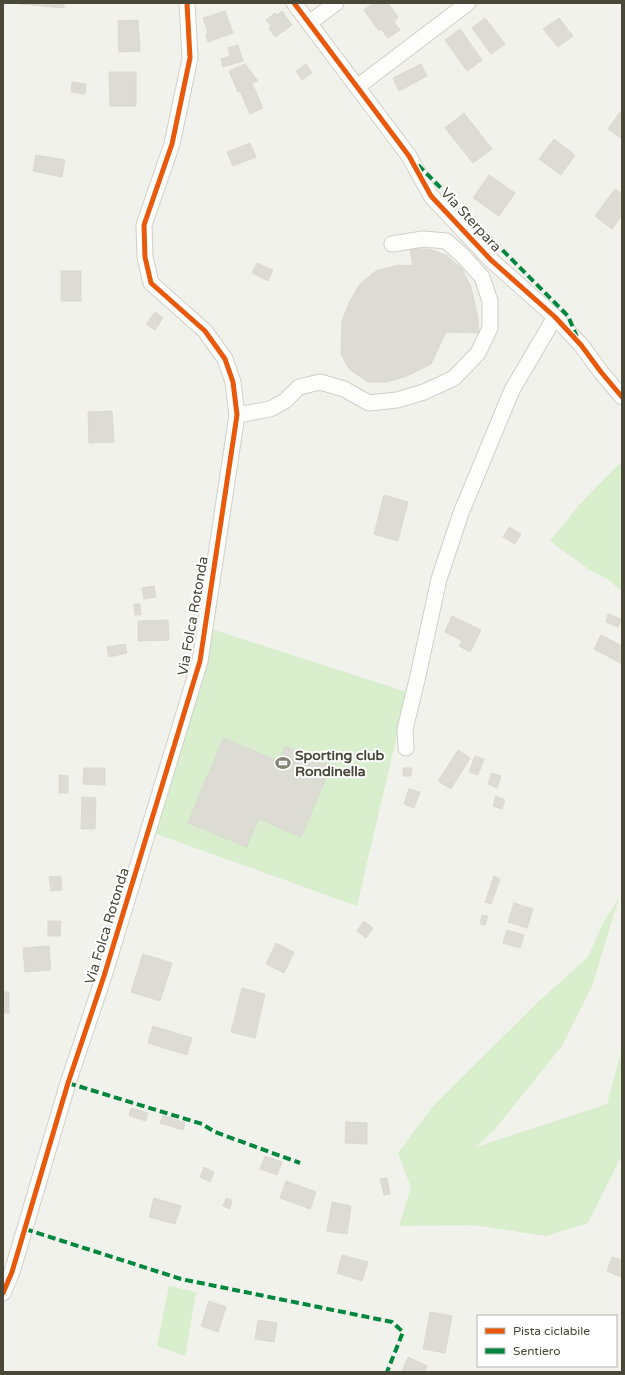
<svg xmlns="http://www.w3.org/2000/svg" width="625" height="1375" font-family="'Varela Round',sans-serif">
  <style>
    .green { fill: #d8eecc }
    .building { fill: #dcdbd4; stroke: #dadad2 }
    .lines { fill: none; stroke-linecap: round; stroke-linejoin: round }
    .minor-casing { stroke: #d0d0c9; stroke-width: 17 }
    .minor { stroke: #fdfdfc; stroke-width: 15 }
    .quiet { stroke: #00873e; stroke-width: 4; stroke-dasharray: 8 4; stroke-linecap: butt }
    .cycleway-casing { stroke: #fff; stroke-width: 8 }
    .cycleway { stroke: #e8590c; stroke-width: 5 }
    .labels { text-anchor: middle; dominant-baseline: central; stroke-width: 4; stroke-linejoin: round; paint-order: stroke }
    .street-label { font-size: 14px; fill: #494737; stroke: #fff }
    .poi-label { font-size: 14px; font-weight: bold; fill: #494737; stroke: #fff; text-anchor: start }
  </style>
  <rect width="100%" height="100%" fill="#f2f2ec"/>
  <g class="green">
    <polygon points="622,463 622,591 606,578 591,571 550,541 581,503 619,464"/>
    <polygon points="211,629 407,692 357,906 156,834 197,692"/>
    <polygon points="619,898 592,986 562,1046 495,1129 476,1147 607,1104 622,1048 622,1155 588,1223 546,1236 473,1225 399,1226 411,1188 398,1153 433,1106 539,1001 588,957 603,923"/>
    <polygon points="169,1286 196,1292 185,1356 157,1346"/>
  </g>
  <g class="building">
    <polygon points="11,3 64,3 64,8"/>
    <polygon points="374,3 388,3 398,17 394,22 400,30 388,38 381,29 379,31 364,10"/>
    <polygon points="225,11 233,33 208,42 206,34 208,33 203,18"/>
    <polygon points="282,11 292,25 275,37 269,28 271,26 266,20 275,13 277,15"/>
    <polygon points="485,18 505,44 491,54 472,28"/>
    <polygon points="559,18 573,36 558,47 543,29"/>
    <polygon points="138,20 140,51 119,52 118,21"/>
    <polygon points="460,29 482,60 467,71 445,40"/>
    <polygon points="238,45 243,61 223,67 221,59 230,56 228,48"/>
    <polygon points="245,64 258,81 252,83 263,108 250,114 240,91 238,92 229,71"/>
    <polygon points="306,64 312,73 302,80 296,71"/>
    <polygon points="421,64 427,76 399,91 393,78"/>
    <polygon points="109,72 136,72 136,106 110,106"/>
    <polygon points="72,82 86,84 85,94 71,92"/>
    <polygon points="620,112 622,114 622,139 608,129"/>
    <polygon points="464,113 492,149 473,163 445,128"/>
    <polygon points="554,139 575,155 561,175 539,159"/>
    <polygon points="250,143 256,157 233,166 227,152"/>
    <polygon points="36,155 65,160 62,177 33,171"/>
    <polygon points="489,175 515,193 499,216 473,198"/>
    <polygon points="615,189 622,194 622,215 612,229 595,216"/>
    <polygon points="410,249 429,249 446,255 462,269 471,287 478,318 479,333 446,332 431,364 407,376 387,382 368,382 349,369 341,354 342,321 350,301 360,284 376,271 399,265 413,266"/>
    <polygon points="257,263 273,270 268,281 252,273"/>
    <rect x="61" y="271" width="20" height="30"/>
    <polygon points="155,312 163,318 155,330 146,324"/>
    <polygon points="112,411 114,442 89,443 88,412"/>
    <polygon points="384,495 408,502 398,541 374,534"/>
    <polygon points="509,527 521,534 515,544 503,537"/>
    <polygon points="154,586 156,597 144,599 142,588"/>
    <polygon points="134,604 140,604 141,615 135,615"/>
    <polygon points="608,614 621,619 618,627 606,622"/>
    <polygon points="452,616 481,630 470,652 459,646 462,641 445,632"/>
    <polygon points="168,620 169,640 138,641 138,621"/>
    <polygon points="601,635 622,646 622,664 594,649"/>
    <polygon points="125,644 127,653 109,657 107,647"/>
    <polygon points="223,738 279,761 285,746 331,766 301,837 259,819 247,847 188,823"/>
    <polygon points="458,750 470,758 451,789 438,781"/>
    <polygon points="475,756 484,759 478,775 469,772"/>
    <polygon points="84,768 105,768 105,785 83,784"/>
    <polygon points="403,768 412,768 411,776 403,776"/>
    <polygon points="492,773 501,776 497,788 488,784"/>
    <polygon points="59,775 68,776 68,793 59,793"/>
    <polygon points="409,789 420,792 414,808 404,804"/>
    <polygon points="496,796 505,800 502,809 493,806"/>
    <polygon points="82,797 96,798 95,829 81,829"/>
    <polygon points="61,876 62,890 51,891 49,877"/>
    <polygon points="494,876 500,879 491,904 485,902"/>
    <polygon points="514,903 533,909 527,928 508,922"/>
    <polygon points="482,915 488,916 485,925 480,924"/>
    <polygon points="48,921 61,921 60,936 48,936"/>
    <polygon points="364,921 373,928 366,938 357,931"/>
    <polygon points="507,930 524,935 520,948 503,943"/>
    <polygon points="276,943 294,952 284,973 266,964"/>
    <polygon points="49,946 51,970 25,972 23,948"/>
    <polygon points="143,954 172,963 160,1001 131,992"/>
    <polygon points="242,988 265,994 255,1038 231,1032"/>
    <rect x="3" y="992" width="6" height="21"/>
    <polygon points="153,1026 192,1038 187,1055 148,1043"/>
    <polygon points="131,1108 148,1113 146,1121 129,1116"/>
    <polygon points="163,1115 185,1123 183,1130 160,1123"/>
    <polygon points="346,1122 367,1123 367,1144 345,1143"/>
    <polygon points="265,1156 282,1162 277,1175 260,1169"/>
    <polygon points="204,1167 214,1172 210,1182 200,1177"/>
    <polygon points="387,1178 390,1194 384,1195 380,1179"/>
    <polygon points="286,1181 316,1192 310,1209 280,1198"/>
    <polygon points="154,1198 181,1206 175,1224 149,1217"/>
    <polygon points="226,1198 232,1200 230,1209 223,1206"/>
    <polygon points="332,1202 351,1206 347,1234 327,1231"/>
    <polygon points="342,1255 368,1262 362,1281 337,1273"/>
    <polygon points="612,1257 622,1260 621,1277 607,1271"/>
    <polygon points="209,1301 226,1307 218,1332 201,1326"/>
    <polygon points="430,1312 452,1316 445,1353 423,1349"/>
    <polygon points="258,1320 277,1323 274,1342 255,1339"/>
    <polygon points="408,1357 427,1366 425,1372 402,1372"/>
  </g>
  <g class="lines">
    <g class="minor-casing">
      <g id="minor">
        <polyline points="294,3 409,156 431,196 491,260 555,317 581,345 601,372 622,397"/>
        <polyline points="309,23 336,3"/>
        <polyline points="357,87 468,3"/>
        <polyline points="237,415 270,409 285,401 299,387 320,382 344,389 369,403 397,400 424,392 454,378 478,353 490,328 490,301 482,277 462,255 446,241 423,239 392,244"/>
        <polyline points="406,748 405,729 417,680 439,579 461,513 512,390 555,317"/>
        <polyline points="3,1293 12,1272 68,1083 104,976 200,661 237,415 233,382 225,359 205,331 151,283 145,257 144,225 172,144 190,58 187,3"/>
      </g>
    </g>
    <use href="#minor" class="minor"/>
    <g class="quiet">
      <polyline points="418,165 568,316 577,337"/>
      <polyline points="68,1083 202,1124 215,1132 300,1163"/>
      <polyline points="25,1229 181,1279 392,1322 403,1332 387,1372"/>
    </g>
    <g class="cycleway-casing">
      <g id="cycleway">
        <polyline points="294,3 409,156 431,196 491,260 555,317 581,345 601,372 622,397"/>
        <polyline points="3,1293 12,1272 68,1083 104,976 200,661 237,415 233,382 225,359 205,331 151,283 145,257 144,225 172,144 190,58 187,3"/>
      </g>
    </g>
    <use href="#cycleway" class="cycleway"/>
  </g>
  <defs>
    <g id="stadium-bare" transform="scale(1.2)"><path d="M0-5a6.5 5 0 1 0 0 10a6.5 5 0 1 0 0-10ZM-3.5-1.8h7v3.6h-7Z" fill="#848376" stroke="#fff" stroke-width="2.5" paint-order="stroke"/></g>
  </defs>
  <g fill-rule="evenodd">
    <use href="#stadium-bare" x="283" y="763"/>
  </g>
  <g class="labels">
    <g class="street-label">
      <text transform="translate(471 220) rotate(47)">Via Sterpara</text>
      <text transform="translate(193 616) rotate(-80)">Via Folca Rotonda</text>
      <text transform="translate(107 926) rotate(-73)">Via Folca Rotonda</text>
    </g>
    <g class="poi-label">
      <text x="295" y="755">Sporting club<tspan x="295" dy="16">Rondinella</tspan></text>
    </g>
  </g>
  <rect width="625" height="1375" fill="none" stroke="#494737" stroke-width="8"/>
  <rect x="477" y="1315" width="140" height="52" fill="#ffffff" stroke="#b6b5af"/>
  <rect x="485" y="1328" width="20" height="6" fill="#e8590c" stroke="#b6b5af"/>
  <text x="513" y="1335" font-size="12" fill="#494737">Pista ciclabile</text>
  <rect x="485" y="1348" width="20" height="6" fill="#00873e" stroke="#b6b5af"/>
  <text x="513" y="1355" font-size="12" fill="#494737">Sentiero</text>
</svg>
